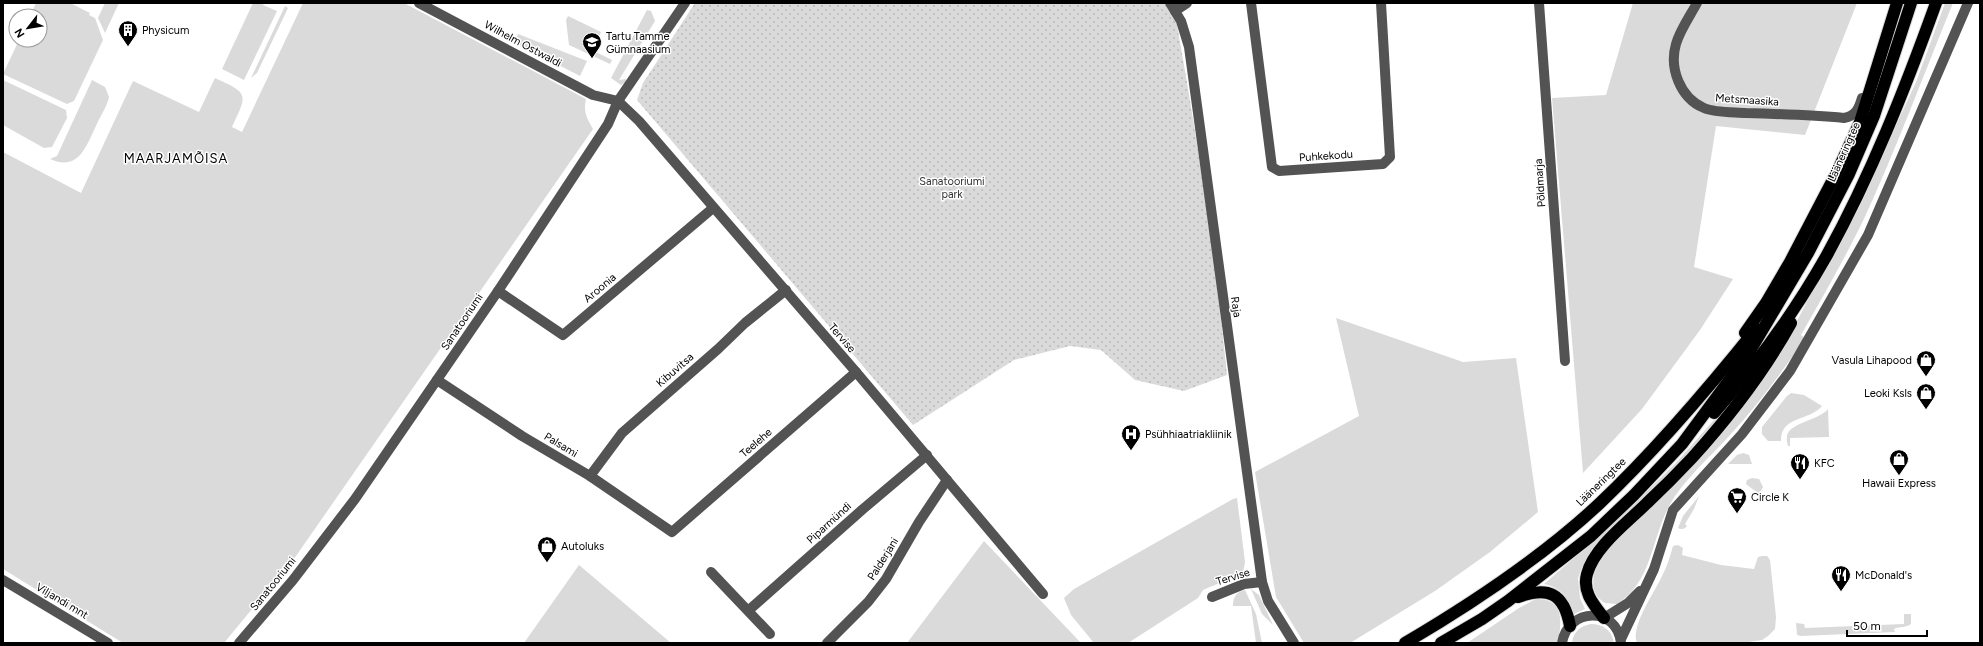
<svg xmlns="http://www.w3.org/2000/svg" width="1983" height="646" font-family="Figtree,sans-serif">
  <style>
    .green { fill: #dadada }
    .park { fill: url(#park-dots) }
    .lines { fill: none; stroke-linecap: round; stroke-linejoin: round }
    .highway-casing { stroke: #dbdbdb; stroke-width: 14 }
    .minor { stroke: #535353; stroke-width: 10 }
    .highway { stroke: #000; stroke-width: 12 }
    .labels { text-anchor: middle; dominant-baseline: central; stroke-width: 3; stroke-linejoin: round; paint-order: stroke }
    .poi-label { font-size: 11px; fill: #000; stroke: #fff; text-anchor: start }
    .street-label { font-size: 11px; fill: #000; stroke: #fff }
    .park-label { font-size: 11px; fill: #313131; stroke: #fff }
    .quarter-label { font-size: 13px; letter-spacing: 1px; fill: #000; stroke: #fff }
  </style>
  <defs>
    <pattern id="park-dots" width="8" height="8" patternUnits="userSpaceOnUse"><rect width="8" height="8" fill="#dadada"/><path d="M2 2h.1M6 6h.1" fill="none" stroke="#b9b9b9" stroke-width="1.8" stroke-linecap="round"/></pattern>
  </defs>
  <rect width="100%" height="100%" fill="#fff"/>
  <g class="green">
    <polygon points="36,3 70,3 90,13 89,15 95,18 103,40 74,101 67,104 3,74 19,40 40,40 40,16 30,16"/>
    <polygon points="105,3 119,3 105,33 98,18"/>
    <polygon points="253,3 264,3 263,5 277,11 244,80 222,69"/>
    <path d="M 303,3 L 404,3 L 586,99 C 583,111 587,119 593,129 L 296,556 L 224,643 L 123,643 L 3,569 L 3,152 L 81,193 L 133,81 L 199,112 L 215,78 C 250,94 247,94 232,127 L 242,132 Z"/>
    <polygon points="1633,3 1857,3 1805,135 1716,126 1694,267 1733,279 1700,330 1642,409 1583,473 1552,98 1606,95"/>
    <path d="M 1945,3 L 1953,3 C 1923,76 1896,150 1863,221 C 1844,260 1822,298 1801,335 L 1805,338 C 1782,372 1758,405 1730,435 C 1712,455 1685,479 1672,501 C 1651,535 1654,581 1617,604 L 1605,603 C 1587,593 1593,571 1601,556 L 1787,340 L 1871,180 L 1916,82 Z"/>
    <polygon points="285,6 288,8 257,73 251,78"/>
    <polygon points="647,10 651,11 655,21 619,80 626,79 626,82 621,85 611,78"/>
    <polygon points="568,16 601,32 592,50 612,60 610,64 569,45 566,20"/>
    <polygon points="518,34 587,61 580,76 514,42"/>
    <polygon points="3,80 66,110 67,118 52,147 44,148 3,125"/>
    <path d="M 92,80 L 105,87 L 109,97 C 107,107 100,116 96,126 C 86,146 79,172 50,159 L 57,156 Z"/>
    <polygon points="1336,318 1463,362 1516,358 1538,512 1490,552 1435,591 1350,643 1304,643 1276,597 1255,472 1359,416"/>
    <path d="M 1752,377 L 1716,423 L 1677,466 L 1594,548 L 1582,567 L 1578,578 L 1580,598 L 1585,609 L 1574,614 C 1567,597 1562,588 1544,584 L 1612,525 L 1675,464 Z"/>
    <path d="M 1791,393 L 1804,395 L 1822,406 C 1810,421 1780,416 1781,441 L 1768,441 L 1762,434 L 1762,427 L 1787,396 Z"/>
    <path d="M 1828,409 L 1829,437 L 1790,438 L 1790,446 L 1788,446 C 1787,442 1786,437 1788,433 C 1794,422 1819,420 1828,409 Z"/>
    <polygon points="1743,453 1749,455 1752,464 1728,464 1737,455"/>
    <polygon points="1752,478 1759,479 1763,487 1759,494 1746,484 1747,480"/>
    <path d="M 1699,496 L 1694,509 L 1685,524 L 1687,526 C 1685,529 1681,530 1678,528 L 1683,516 Z"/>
    <polygon points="1237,498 1245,562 1243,573 1203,590 1198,598 1128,643 1094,643 1071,615 1064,598 1074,589 1233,499"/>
    <polygon points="984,541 1081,643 907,643"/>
    <path d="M 1678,545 L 1683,548 L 1682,555 L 1721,565 L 1754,569 L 1758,557 L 1762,556 L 1767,556 L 1770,560 L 1776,617 L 1775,629 L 1768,636 L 1762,640 L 1742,643 L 1637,643 C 1630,626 1655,592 1662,576 C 1667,567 1670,557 1673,546 Z"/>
    <polygon points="579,565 671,643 524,643"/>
    <polygon points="1251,589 1259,595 1273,625 1262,614"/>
    <path d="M 1245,590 L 1256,614 L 1262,643 L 1256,643 L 1251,606 L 1233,606 C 1233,597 1236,592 1245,590 Z"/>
    <path d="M 1536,599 C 1566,599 1561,624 1558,643 L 1467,643 L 1519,608 Z"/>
    <path d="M 1904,614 L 1911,614 L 1911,624 C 1906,628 1900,626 1894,629 L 1895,632 L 1801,636 L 1797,635 L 1796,623 L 1804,624 L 1805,628 L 1904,624 Z"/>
    <path d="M 1591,624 C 1603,624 1612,630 1614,643 L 1572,643 C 1573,632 1580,626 1591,624 Z"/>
  </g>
  <path class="park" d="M 695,3 L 1164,3 L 1176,19 C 1197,137 1215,255 1227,375 L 1184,391 L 1135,380 L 1101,350 L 1070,346 L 1014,360 L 913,425 L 637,100 L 643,83 Z"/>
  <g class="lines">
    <g class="highway-casing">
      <g id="highway">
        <polyline points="1745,333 1766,303 1790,262 1838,170 1860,122 1897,3"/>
        <path d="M 1714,413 C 1756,365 1796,310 1827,255 C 1871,175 1905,89 1936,3"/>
        <path d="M 1518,597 C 1548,586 1564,593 1570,626"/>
        <path d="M 1604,618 C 1594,605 1582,592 1587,574 C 1594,547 1628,522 1647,503 C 1663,488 1678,473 1692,458 C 1730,416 1764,372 1791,323"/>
        <path d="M 1405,643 C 1473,603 1541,558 1599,504 C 1656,450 1707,390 1756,329"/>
        <polyline points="1441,643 1482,619 1508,601 1591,536 1634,495 1682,444 1747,356 1808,253 1849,174 1874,116 1911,3"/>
      </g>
    </g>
    <g class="minor">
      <polyline points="419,3 593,95 618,101 639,121 856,372 1043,594"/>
      <polyline points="1170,3 1181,21 1189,47 1262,582 1268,601 1294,643"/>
      <polyline points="1251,3 1272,167 1279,171 1383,164 1390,157 1381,3"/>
      <polyline points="1539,3 1565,361"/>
      <path d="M 1697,3 C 1690,16 1680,30 1676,44 C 1669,68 1680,98 1704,108 C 1715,113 1734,112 1746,113 C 1779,114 1811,115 1844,118 C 1856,116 1859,108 1862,98"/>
      <polyline points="1175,11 1187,3"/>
      <polyline points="498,291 563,335 713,208"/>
      <polyline points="437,380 522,436 590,476 672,532 856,372"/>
      <polyline points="590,476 622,433 718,349 745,323 786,290"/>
      <polyline points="711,572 770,634"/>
      <polyline points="3,580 108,643"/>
      <polyline points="1212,597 1244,584 1262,582"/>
      <polyline points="749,610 863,509 927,455"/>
      <polyline points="1604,618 1628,603 1640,591"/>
      <polyline points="1621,639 1654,569 1673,510 1742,434 1790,371 1868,235 1968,3"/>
      <polyline points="239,643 293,580 355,499 498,291 608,124 618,101 685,3"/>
      <polyline points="827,643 868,602 886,579 919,522 947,480"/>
      <path d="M 1562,643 C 1568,607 1617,606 1621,643"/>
    </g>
    <use href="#highway" class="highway"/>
  </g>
  <defs>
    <g id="building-pin" transform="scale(1)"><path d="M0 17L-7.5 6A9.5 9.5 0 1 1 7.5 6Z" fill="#000" stroke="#fff"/><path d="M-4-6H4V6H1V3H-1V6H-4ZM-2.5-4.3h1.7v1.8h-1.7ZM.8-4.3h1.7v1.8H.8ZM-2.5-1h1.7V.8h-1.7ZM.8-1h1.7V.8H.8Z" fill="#fff"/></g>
    <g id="school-pin" transform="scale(1)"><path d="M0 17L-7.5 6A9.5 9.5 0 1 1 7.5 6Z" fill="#000" stroke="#fff"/><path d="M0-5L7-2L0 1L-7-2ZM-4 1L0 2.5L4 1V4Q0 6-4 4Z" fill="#fff"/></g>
    <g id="shop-pin" transform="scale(1)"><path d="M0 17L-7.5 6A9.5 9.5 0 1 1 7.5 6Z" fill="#000" stroke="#fff"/><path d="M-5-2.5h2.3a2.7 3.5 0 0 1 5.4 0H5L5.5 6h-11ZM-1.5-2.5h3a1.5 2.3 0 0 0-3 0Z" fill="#fff"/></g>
    <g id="hospital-pin" transform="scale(1)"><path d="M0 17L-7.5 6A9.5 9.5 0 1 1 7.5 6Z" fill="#000" stroke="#fff"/><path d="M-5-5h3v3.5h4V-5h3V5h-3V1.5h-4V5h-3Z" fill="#fff"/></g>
    <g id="restaurant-pin" transform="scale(1)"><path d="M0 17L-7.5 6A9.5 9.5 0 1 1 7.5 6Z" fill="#000" stroke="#fff"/><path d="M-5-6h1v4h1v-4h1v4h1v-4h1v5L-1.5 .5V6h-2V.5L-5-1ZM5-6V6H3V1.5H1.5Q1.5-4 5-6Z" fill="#fff"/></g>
    <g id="supermarket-pin" transform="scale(1)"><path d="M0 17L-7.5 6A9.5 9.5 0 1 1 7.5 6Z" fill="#000" stroke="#fff"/><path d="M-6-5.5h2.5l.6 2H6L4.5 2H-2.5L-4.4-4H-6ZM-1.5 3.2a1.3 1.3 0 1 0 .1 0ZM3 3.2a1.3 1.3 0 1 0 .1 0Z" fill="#fff"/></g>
  </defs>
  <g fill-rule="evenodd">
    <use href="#building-pin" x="128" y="30"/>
    <use href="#school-pin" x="592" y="42"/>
    <use href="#shop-pin" x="1926" y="360"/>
    <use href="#shop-pin" x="1926" y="393"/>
    <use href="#hospital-pin" x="1131" y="434"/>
    <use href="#shop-pin" x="1899" y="459"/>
    <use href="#restaurant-pin" x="1800" y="463"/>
    <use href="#supermarket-pin" x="1737" y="497"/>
    <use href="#shop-pin" x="547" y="546"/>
    <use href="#restaurant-pin" x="1841" y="575"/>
  </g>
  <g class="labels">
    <g class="poi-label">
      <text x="142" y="30">Physicum</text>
      <text x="606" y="36">Tartu Tamme<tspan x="606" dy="13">Gümnaasium</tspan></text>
      <text x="1912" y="360" text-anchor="end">Vasula Lihapood</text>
      <text x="1912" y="393" text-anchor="end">Leoki Ksls</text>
      <text x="1145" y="434">Psühhiaatriakliinik</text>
      <text x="1814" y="463">KFC</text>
      <text x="1899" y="483" text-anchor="middle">Hawaii Express</text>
      <text x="1751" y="497">Circle K</text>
      <text x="561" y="546">Autoluks</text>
      <text x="1855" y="575">McDonald's</text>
    </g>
    <g class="street-label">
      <text transform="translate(523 44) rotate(28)">Wilhelm Ostwaldi</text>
      <text transform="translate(1747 100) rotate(4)">Metsmaasika</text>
      <text transform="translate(1844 152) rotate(-66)">Lääneringtee</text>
      <text transform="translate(1326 156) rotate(-4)">Puhkekodu</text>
      <text transform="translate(1540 183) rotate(-94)">Põldmarja</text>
      <text transform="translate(600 288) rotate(-40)">Aroonia</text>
      <text transform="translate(1236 307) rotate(82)">Raja</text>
      <text transform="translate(462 322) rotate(-56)">Sanatooriumi</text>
      <text transform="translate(842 338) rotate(49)">Tervise</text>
      <text transform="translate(675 370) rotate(-41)">Kibuvitsa</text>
      <text transform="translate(756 443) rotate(-41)">Teelehe</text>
      <text transform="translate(561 445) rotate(31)">Palsami</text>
      <text transform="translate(1601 482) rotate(-44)">Lääneringtee</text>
      <text transform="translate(829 523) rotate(-42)">Piparmündi</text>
      <text transform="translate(883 559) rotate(-58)">Palderjani</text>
      <text transform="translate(1233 577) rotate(-17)">Tervise</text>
      <text transform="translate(273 584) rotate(-51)">Sanatooriumi</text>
      <text transform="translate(62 601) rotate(31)">Viljandi mnt</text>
    </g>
    <g class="park-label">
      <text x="952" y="181">Sanatooriumi<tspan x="952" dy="13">park</tspan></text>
    </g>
    <g class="quarter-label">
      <text x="176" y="158">MAARJAMÕISA</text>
    </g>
  </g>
  <rect width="1983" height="646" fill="none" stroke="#000000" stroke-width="8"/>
  <g transform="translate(28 28) rotate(239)"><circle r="19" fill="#ffffff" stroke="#999999"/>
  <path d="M0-3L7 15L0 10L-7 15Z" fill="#000000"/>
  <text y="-6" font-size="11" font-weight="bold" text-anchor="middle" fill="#000000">N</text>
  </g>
  <path d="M1847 630v6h80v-6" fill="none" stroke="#000000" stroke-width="2"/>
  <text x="1853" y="630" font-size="12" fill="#000000" stroke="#ffffff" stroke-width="3" paint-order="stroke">50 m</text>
</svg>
